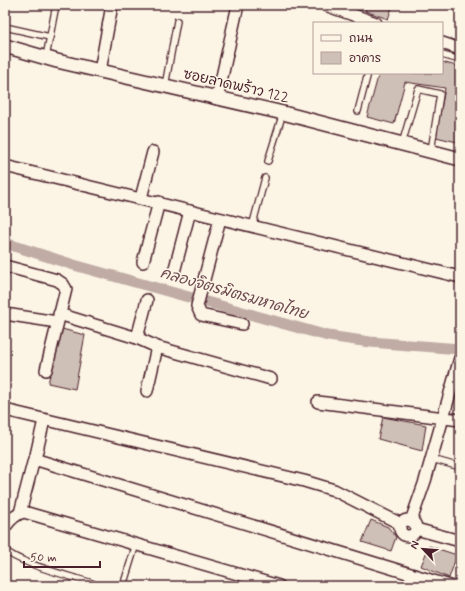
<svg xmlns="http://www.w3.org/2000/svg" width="465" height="591" font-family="Mynerve,'Playpen Sans Thai',sans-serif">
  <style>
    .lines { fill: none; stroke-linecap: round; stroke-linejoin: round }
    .canal { stroke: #c0aca5; stroke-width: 11 }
    .building { fill: #cfc0b7; stroke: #4a1f2b }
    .service-casing { stroke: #4a1f2b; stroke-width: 8 }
    .minor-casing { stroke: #4a1f2b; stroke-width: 14 }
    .tertiary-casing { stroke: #4a1f2b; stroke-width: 16 }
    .service { stroke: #fcf5e5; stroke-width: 5.5 }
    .minor { stroke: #fcf5e5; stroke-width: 11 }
    .tertiary { stroke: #fcf5e5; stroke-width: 13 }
    .labels { text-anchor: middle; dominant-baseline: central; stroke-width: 3; stroke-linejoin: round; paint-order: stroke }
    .street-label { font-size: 14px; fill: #4a1f2b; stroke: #fcf5e5 }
    .water-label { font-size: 15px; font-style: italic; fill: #6d4950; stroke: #fcf5e5 }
  </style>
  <rect width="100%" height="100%" fill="#fcf5e5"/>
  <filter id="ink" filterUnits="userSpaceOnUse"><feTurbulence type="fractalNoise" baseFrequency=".025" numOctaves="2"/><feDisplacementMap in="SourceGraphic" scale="8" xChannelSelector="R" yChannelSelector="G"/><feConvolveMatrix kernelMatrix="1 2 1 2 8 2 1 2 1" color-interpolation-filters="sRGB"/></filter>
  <g filter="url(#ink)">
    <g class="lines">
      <polyline class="canal" points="5,243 74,265 328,336 370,342 460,349"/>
    </g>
    <g class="building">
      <polygon points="343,5 361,5 360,10"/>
      <polygon points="367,5 393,5 388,19 365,11"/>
      <polygon points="442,62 460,67 460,127 457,142 436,137 445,88 405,82 394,124 367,117 379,73 442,73"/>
      <polygon points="62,329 85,335 75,389 48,383"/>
      <polygon points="383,417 426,425 422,451 378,439"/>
      <polygon points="371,520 388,527 396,537 391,551 362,542"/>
      <polygon points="429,546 457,555 449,578 421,566"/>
    </g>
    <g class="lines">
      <g class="service-casing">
        <g id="service">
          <polyline points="5,27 50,37"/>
          <polyline points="442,55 460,60"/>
          <polyline points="46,57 56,5"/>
          <polyline points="165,86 177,21"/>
          <polyline points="358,111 368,73"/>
          <polyline points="402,144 418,89 440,94 431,151"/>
          <polyline points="268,161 283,113"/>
          <polyline points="252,227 265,178"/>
          <polyline points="432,459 460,467"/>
          <path d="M 5,550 C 18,563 72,577 92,583"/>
          <polyline points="123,586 136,544"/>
        </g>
      </g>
      <g class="minor-casing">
        <g id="minor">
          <polyline points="325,5 376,23"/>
          <polyline points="442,43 460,49"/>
          <polyline points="100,71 112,5"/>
          <polyline points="217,99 238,5"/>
          <polyline points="5,166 460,277"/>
          <polyline points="141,198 153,152"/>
          <polyline points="220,219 197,306 201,315 242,324"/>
          <polyline points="143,262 159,202"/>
          <polyline points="5,266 57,280 63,284 66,289 46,370"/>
          <polyline points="174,272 190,211"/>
          <polyline points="5,314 57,322"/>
          <polyline points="59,314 137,338 157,347 271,379"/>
          <polyline points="137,338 147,300"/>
          <polyline points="147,391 157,347"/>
          <polyline points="318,402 460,420"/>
          <polyline points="5,410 304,481 334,490 401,524"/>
          <polyline points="36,455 44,420"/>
          <polyline points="20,513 34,459 450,586"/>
          <circle cx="408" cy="528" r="8"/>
          <polyline points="411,521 425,481 460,358"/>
          <path d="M 5,527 C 10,520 16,514 24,512 L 279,586"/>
          <polyline points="416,529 460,541"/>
        </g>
      </g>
      <g class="tertiary-casing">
        <polyline id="tertiary" points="5,46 57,61 283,113 460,159"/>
      </g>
      <use href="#service" class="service"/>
      <use href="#minor" class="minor"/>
      <use href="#tertiary" class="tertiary"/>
    </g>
  </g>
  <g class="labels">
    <g class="street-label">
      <text transform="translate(236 86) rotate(13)">ซอยลาดพร้าว 122</text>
    </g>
    <g class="water-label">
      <text transform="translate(234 294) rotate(16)">คลองจิตรมิตรมหาดไทย</text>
    </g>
  </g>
  <rect width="465" height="591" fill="none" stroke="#fcf5e5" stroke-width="20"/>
  <rect x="10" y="10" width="445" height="571" fill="none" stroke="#4a1f2b" stroke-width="1.5" filter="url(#ink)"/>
  <rect x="313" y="22" width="130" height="52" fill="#fcf5e5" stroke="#b59f9b"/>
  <rect x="321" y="35" width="20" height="6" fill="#fcf5e5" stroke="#b59f9b"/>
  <text x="349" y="42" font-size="12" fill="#4a1f2b">ถนน</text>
  <rect x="321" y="52" width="20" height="12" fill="#cfc0b7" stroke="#b59f9b"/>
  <text x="349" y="62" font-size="12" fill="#4a1f2b">อาคาร</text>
  <g transform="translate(423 549) rotate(296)" stroke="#fcf5e5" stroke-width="3" paint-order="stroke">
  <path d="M0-3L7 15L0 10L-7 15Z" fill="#4a1f2b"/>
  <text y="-6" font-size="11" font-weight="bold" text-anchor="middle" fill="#4a1f2b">N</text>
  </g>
  <path d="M24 561v6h76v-6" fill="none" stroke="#4a1f2b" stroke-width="2"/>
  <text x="30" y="561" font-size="12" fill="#4a1f2b" stroke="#fcf5e5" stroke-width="3" paint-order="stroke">50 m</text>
</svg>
